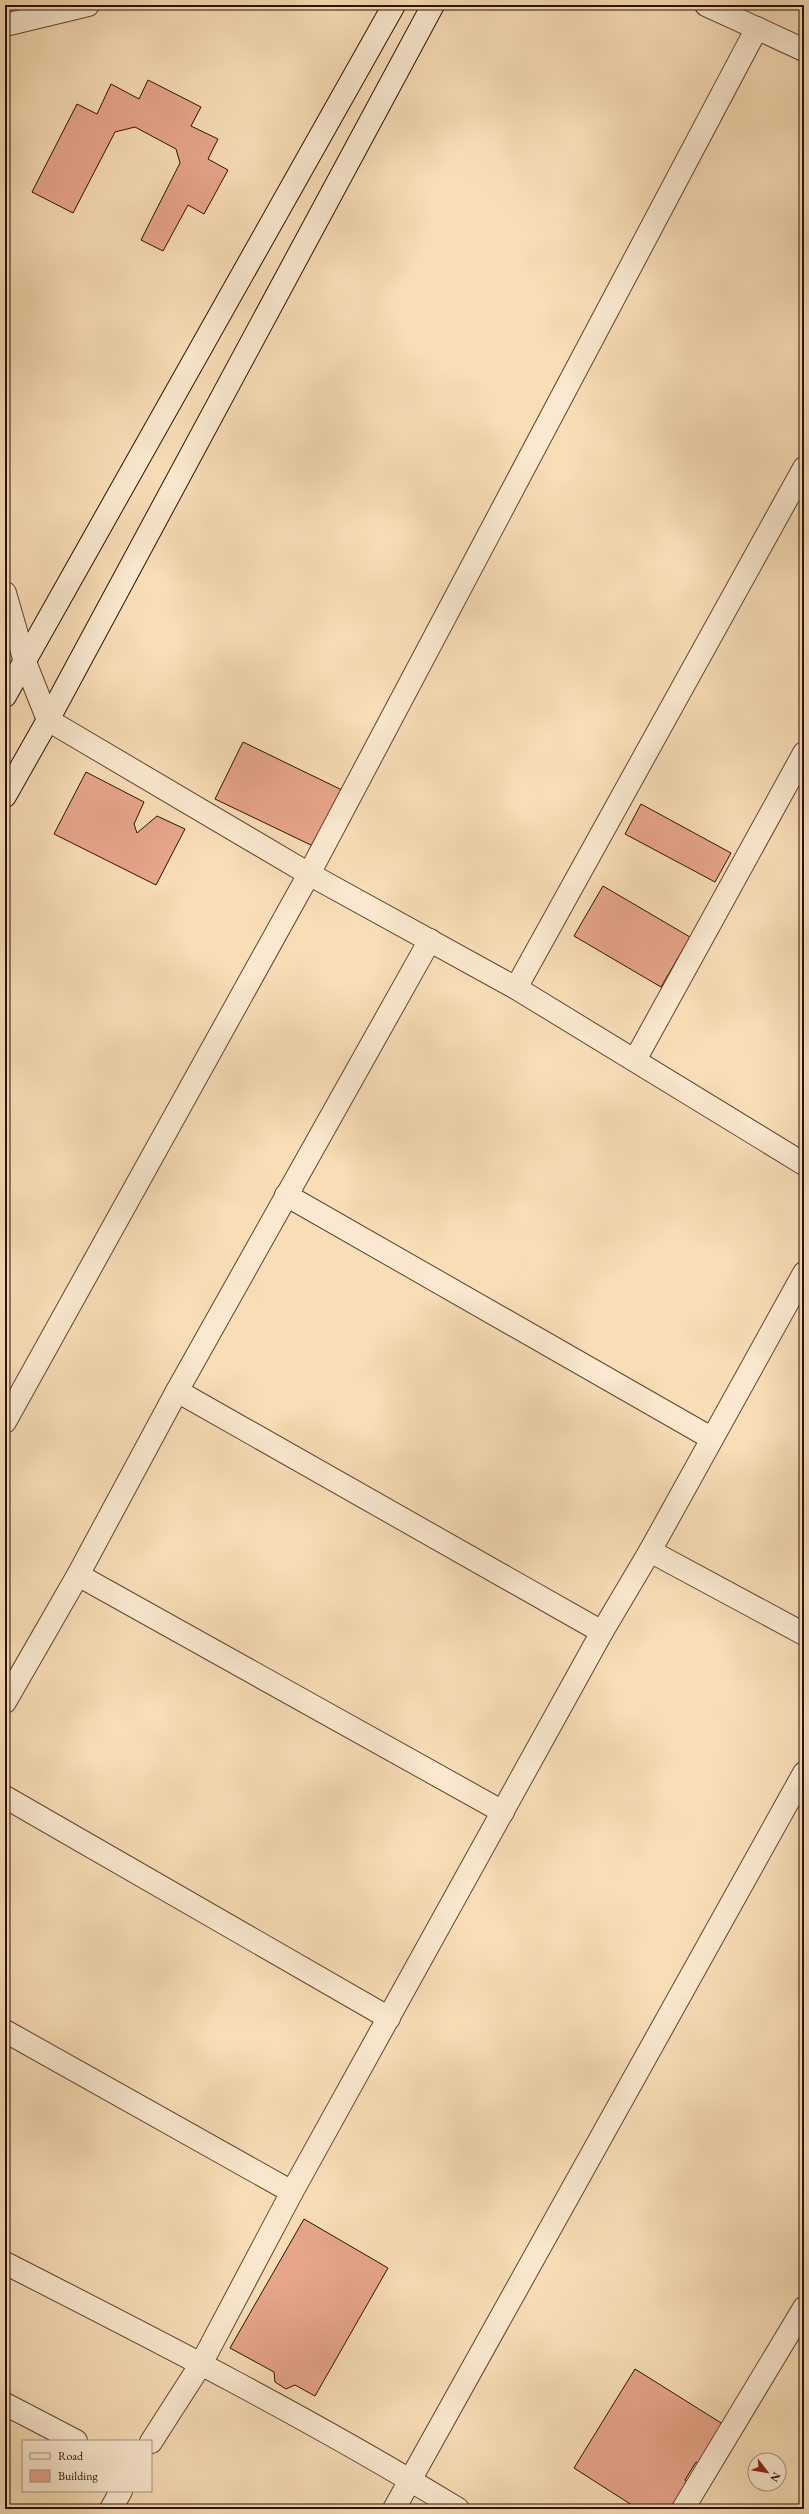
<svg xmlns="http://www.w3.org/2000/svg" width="809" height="2514" font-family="'EB Garamond',serif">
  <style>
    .building { fill: #e7a68a; stroke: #2c1100 }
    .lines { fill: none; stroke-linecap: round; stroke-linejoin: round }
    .street-casing { stroke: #5f442e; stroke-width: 24 }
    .secondary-casing { stroke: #2c1100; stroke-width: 24 }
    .street { stroke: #fae9d0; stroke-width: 22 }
    .secondary { stroke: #fae9d0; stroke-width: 22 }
  </style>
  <rect width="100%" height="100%" fill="#f8ddb6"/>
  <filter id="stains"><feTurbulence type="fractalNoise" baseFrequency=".005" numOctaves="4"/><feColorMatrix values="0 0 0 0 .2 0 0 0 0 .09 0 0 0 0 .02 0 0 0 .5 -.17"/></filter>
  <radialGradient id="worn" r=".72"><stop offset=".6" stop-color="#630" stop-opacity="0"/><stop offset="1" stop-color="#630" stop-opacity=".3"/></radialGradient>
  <g class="building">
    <polygon points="148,80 201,107 191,126 218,139 208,159 228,170 204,214 188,205 163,251 141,240 180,163 176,149 135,127 115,132 73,213 32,192 77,104 97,114 111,84 139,99"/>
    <polygon points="243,742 342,790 315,847 215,799"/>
    <polygon points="86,772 144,802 134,824 137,833 157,816 185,829 156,885 54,834"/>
    <polygon points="641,804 731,853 715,882 625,834"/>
    <polygon points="603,886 690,937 661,987 574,936"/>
    <polygon points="304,2219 388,2268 315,2396 295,2385 286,2389 275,2382 274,2372 230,2348"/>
    <polygon points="635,2369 726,2426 702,2466 696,2462 685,2480 689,2483 672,2509 638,2509 574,2468"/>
  </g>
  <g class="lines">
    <g class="street-casing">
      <g id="street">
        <polyline points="706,5 804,50"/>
        <polyline points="5,25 88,5"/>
        <polyline points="5,593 25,662 48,720 309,874 516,988 804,1164"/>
        <polyline points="516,988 804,468"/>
        <polyline points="635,1060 804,753"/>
        <polyline points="286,1195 711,1438"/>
        <polyline points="177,1391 602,1632"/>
        <polyline points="5,1422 309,874 757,28"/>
        <polyline points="650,1551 804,1634"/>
        <polyline points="78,1575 503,1812"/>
        <polyline points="5,1702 78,1575 177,1391 430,940"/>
        <polyline points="5,1797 389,2018"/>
        <polyline points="5,2031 292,2192"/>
        <path d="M 5,2263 C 158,2341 311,2419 458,2509"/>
        <polyline points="5,2404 76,2441"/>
        <polyline points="151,2442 201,2364 292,2192 602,1632 650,1551 804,1273"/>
        <polyline points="111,2509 121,2491"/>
        <polyline points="394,2509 804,1773"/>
        <polyline points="683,2509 804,2308"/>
      </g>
    </g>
    <g class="secondary-casing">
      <g id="secondary">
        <polyline points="5,696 394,5"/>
        <polyline points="5,796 48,720 433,5"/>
      </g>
    </g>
    <use href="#street" class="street"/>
    <use href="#secondary" class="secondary"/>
  </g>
  <rect width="809" height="2514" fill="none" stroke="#f8ddb6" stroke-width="20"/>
  <rect x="6" y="6" width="797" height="2502" fill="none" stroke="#2c1100" stroke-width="2"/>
  <rect x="10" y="10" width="789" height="2494" fill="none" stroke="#2c1100"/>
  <rect x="22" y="2440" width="130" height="52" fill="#fae9d0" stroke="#a8937d"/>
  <rect x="30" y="2453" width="20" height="6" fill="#fae9d0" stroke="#a8937d"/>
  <text x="58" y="2460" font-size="12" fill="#2c1100">Road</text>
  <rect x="30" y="2470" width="20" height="12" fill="#e7a68a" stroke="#a8937d"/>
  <text x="58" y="2480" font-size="12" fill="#2c1100">Building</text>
  <g transform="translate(767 2472) rotate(121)"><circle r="19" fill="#fae9d0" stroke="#a8937d"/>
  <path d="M0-3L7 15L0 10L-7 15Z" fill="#8f2418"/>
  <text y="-6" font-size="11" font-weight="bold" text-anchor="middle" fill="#2c1100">N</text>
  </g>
  <rect width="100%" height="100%" filter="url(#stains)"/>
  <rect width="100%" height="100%" fill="url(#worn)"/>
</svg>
